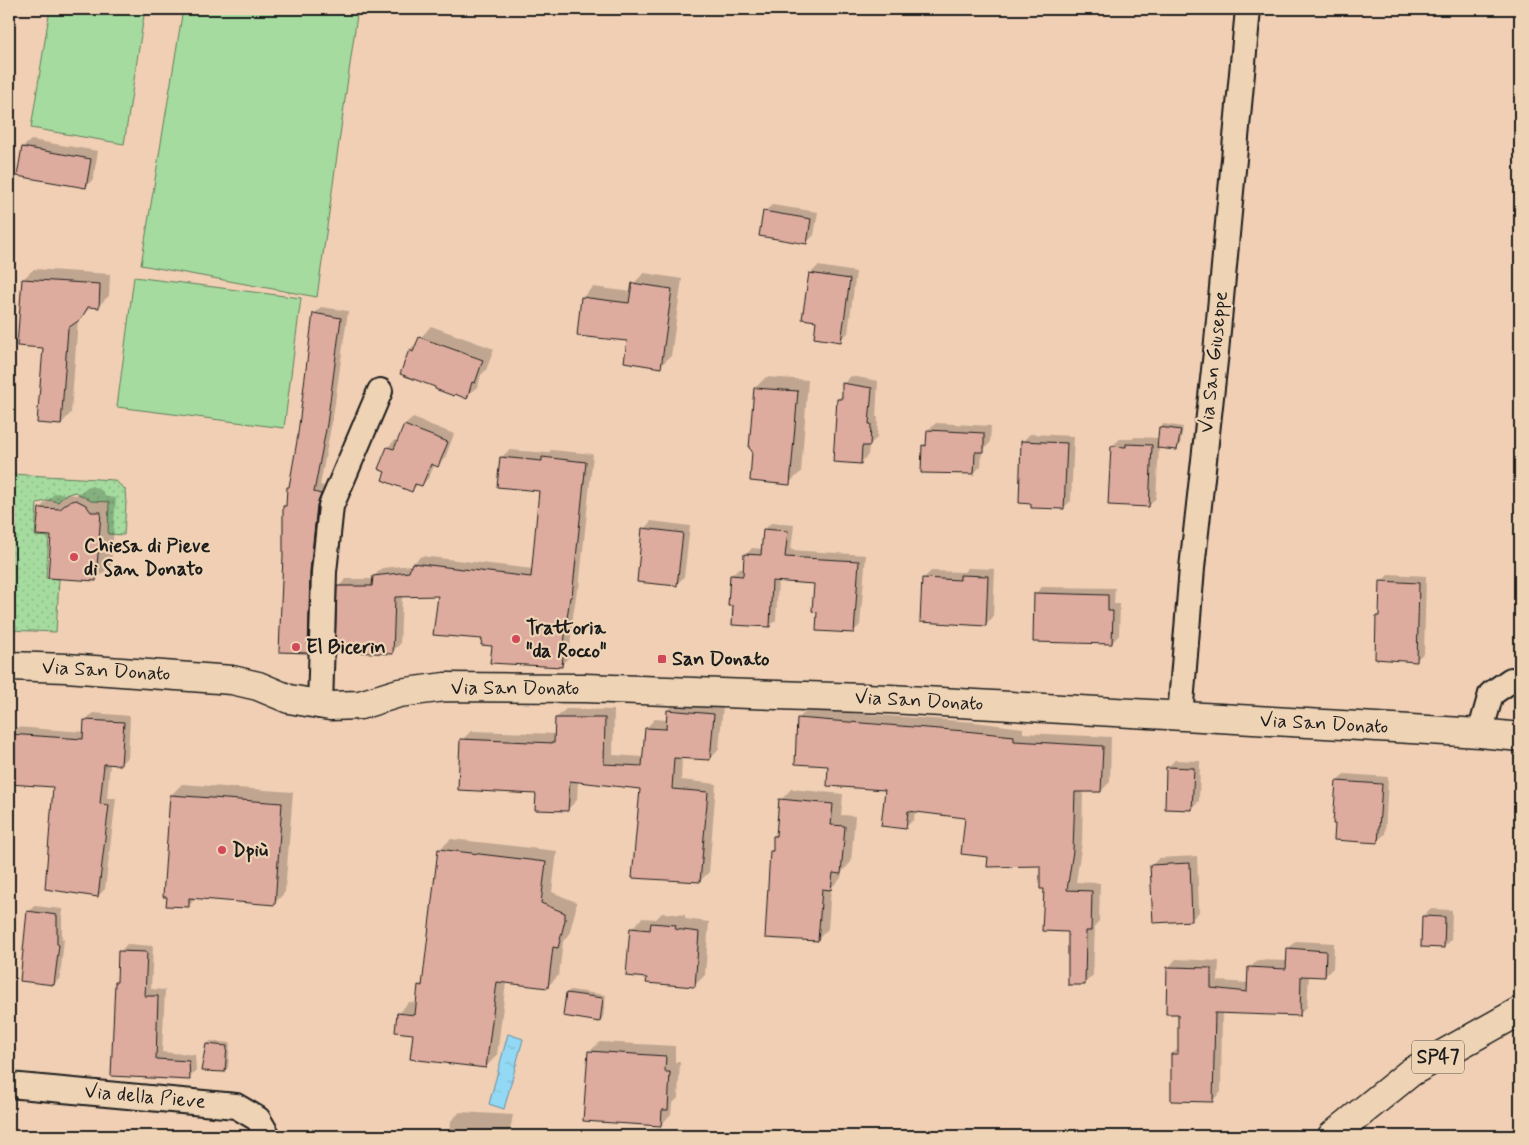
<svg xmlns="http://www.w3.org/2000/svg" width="1529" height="1145" font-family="Mynerve,sans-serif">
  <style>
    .grass { fill: url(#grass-dots); stroke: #607c5d }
    .garden { fill: #a5db9e; stroke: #607c5d }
    .water { fill: url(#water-ripples); stroke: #638d9e }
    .shadow { fill: #0003 }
    .building { fill: #deac9e; stroke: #1c1c1c }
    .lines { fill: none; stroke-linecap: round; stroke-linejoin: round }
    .street-casing { stroke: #1c1c1c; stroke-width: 28 }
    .secondary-casing { stroke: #1c1c1c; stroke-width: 31 }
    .primary-casing { stroke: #1c1c1c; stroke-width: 31 }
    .street { stroke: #eed3b5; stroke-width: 24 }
    .secondary { stroke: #eed3b5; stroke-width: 28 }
    .primary { stroke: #eed3b5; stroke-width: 28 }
    .poi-dot { fill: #d1495b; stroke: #eed3b5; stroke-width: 2 }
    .labels { text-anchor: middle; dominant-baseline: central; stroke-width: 4.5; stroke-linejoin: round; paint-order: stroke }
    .shield { fill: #eed3b5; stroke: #5b534a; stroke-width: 1 }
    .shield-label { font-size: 19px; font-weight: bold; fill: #1c1c1c }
    .street-label { font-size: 20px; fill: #1c1c1c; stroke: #eed3b5 }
    .poi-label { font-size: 20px; font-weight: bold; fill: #1c1c1c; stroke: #eed3b5; text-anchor: start }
  </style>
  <defs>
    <pattern id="grass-dots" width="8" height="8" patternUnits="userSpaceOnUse" patternTransform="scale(1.25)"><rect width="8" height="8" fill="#a5db9e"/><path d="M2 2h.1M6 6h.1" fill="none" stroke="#8dbb88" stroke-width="1.8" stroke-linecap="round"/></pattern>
    <pattern id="water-ripples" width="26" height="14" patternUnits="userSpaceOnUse" patternTransform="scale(1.25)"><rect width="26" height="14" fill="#93d9f5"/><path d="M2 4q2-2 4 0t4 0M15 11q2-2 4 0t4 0" fill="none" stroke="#7ebad1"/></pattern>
  </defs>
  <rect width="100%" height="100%" fill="#f0cfb4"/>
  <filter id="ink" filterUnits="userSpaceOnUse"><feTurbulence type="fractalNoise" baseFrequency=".02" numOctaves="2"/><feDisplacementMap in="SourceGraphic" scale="10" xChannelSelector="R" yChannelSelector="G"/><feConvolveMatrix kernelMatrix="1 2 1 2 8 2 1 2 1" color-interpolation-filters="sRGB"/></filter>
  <g filter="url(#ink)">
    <polygon class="grass" points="10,474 114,480 125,489 126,503 124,535 108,534 109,502 91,501 75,492 65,495 58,502 50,500 37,503 35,536 49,537 46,578 59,579 56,632 9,630"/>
    <g class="garden">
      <polygon points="50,9 145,9 124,144 31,128"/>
      <polygon points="183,9 324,9 357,15 317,297 141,265"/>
      <polygon points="134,277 301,298 284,428 117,407"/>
    </g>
    <polygon class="water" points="508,1034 523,1039 504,1109 489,1104"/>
    <g class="shadow">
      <polygon points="31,140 98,151 93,179 86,187 23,147"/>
      <polygon points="772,205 818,212 814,235 807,242 764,212"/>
      <polygon points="818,266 856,272 848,333 840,340 818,320 810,274"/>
      <polygon points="34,269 110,274 109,296 98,306 92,306 78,319 71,413 61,424 44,347 23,279"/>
      <polygon points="644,273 682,279 671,356 660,366 629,340 582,298 593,287 632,292 633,284"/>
      <polygon points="321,307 348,311 333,416 320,485 328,487 315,644 307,651 284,556 284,507 287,503 288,488 290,485 298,441 314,314"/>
      <polygon points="431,326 494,349 486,370 481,375 478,386 466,397 410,350"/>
      <polygon points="851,376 878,381 876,417 878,417 877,438 869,445 868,455 860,463 838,399 843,394 844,383"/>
      <polygon points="766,377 808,380 801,472 789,483 754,450 755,388"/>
      <polygon points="413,418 454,434 445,458 438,465 435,464 429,477 422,485 418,484 412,490 386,472 388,447 395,440 399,441 405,425"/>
      <polygon points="936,423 991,426 990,443 982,451 981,466 974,473 923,446 928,442 928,430"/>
      <polygon points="1164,424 1183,427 1180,445 1176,449 1159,447 1156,498 1149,506 1112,446 1120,439 1132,439 1135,437 1159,438 1160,427"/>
      <polygon points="1030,434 1074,436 1071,501 1063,508 1022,442"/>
      <polygon points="509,450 548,453 551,450 593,454 579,588 577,590 573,616 569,657 561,665 493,645 483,638 439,595 402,596 400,644 392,652 339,586 346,579 374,579 374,576 382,568 412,565 421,556 533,569 541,490 501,458"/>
      <polygon points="92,486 101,490 106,497 116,498 111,565 96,580 52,535 40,508 55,493 76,495 86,488"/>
      <polygon points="651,521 690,526 684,577 676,585 644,529"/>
      <polygon points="771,523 794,525 791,550 866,555 860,625 854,631 818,610 816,583 778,580 776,620 769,626 735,605 731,575 738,569 745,569 746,555 752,548 763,549 765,529"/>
      <polygon points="968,568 995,569 993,617 986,625 923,579 931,571 964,572"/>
      <polygon points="1389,574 1426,576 1424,653 1416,660 1378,616 1380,614 1381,582"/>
      <polygon points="1042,587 1115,588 1114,604 1120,604 1119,635 1112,643 1035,594"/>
      <polygon points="677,701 723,705 719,749 710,759 682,757 681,780 716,784 709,872 700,881 641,788 578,781 577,800 568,809 537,792 462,740 471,731 556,734 556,718 566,709 614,710 613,755 644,757 646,728 655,719 667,720 668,710"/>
      <polygon points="807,710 974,722 1023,728 1023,733 1111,737 1110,782 1101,791 1083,791 1082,842 1076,882 1100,883 1099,921 1095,926 1093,975 1084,984 1069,931 1042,864 989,856 966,817 915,810 914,819 906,827 886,788 829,765 798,719"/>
      <polygon points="93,713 130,716 128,757 120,764 110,763 107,798 116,798 105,889 98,896 55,786 9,783 9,732 14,727 85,732 86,720"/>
      <polygon points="1175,760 1200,761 1199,801 1192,809 1167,768"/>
      <polygon points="1344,774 1388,777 1385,834 1377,841 1336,823 1337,782"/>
      <polygon points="182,784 293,792 285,892 274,904 196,898 188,906 171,795"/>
      <polygon points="791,789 843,794 841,815 855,816 851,862 842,872 841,878 831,888 828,929 817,940 771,851 774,849 774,836 777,833 781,800"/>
      <polygon points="451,839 557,851 552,892 576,902 576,908 569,935 563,941 559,975 548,986 506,982 497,1055 486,1067 414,1033 398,1014 409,1002 417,1003 419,986 424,981 439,850"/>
      <polygon points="1197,856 1199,912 1192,919 1152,865 1159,858"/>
      <polygon points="34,906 62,909 62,939 64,939 60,978 54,984 29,912"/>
      <polygon points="1430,909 1452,910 1451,940 1444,947 1423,916"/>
      <polygon points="662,913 685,915 685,919 709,922 705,975 694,986 648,976 631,929 642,918 656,919"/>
      <polygon points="1296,941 1334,943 1333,968 1325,976 1309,975 1307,1007 1299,1015 1222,1012 1221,1092 1213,1100 1172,1054 1179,1048 1179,1013 1168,968 1176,959 1219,961 1218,981 1249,983 1250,968 1258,960 1288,961 1288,949"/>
      <polygon points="127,944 153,946 151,989 165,990 162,1052 195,1055 196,1071 189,1078 112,1075 116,983 119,980 120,952"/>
      <polygon points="570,990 606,995 603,1017 600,1021 567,993"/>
      <polygon points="211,1041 230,1043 228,1068 224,1071 207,1044"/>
      <polygon points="600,1042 675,1046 675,1062 680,1062 678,1098 672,1104 671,1114 661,1125 589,1052"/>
      <polygon points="460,1112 513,1115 509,1136 450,1136 451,1121"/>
    </g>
    <g class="building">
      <polygon points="22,147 91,159 86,188 17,176"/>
      <polygon points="763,211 811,219 807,244 759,236"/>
      <polygon points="809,273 850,279 841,342 814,338 816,321 802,319"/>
      <polygon points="22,279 100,284 99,308 88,307 81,319 68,328 61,425 37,423 43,348 17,346"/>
      <polygon points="632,283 672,289 661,368 624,362 627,341 577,336 581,297 629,303"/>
      <polygon points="313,313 341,318 327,424 314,492 321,494 317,505 310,571 308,653 279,652 283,556 283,506 286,506 287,487 289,487 297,441"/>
      <polygon points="419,337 483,360 475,383 472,382 467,399 455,394 454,396 435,389 435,387 400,374 409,350 413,352"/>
      <polygon points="842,383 872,388 869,424 871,424 870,446 862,446 861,464 833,462 837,399 842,399"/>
      <polygon points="754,388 798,391 790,485 750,481 752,451 749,448"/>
      <polygon points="404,425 448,442 438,467 431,464 422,486 415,484 412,492 382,480 385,472 378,469 387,447 394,449"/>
      <polygon points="1159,427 1181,430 1177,450 1157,448"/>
      <polygon points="927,430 984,433 984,452 975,452 974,474 921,473 922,445 926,446"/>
      <polygon points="1021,441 1067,443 1064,509 1031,508 1031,504 1019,503"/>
      <polygon points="1126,444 1152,445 1149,507 1108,505 1111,446 1126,447"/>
      <polygon points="500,457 542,461 542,457 586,462 572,597 570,597 566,625 562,667 490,663 492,646 481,645 482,639 433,635 438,596 395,597 393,654 335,651 337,586 372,586 373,576 409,572 412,563 531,577 539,491 497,487"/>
      <polygon points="76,500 86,505 91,512 101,512 96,581 48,578 51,536 36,535 39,508 60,509 69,502"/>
      <polygon points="642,528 683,533 677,586 637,582"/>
      <polygon points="763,529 788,531 785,557 859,561 854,633 816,631 817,612 812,611 814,584 772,581 770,627 732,625 733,606 728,606 730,575 743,576 744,554 761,555"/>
      <polygon points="960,575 988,576 986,626 920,622 922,578 960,580"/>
      <polygon points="1380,581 1419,583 1417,662 1375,659 1376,616 1379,616"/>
      <polygon points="1034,593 1108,595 1108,611 1113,611 1112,644 1033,642"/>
      <polygon points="667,710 714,714 710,760 674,758 672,789 708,792 700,882 632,878 640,789 570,781 568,811 535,810 536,794 458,790 460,739 554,743 555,718 605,718 604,764 642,766 645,728 666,729"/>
      <polygon points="797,718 965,731 1014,736 1014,741 1103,746 1101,792 1075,792 1073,851 1067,890 1092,891 1091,931 1086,931 1085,985 1068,985 1068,932 1042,931 1044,889 1040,889 1040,866 987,867 988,857 961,854 965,818 908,811 906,829 881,826 885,790 827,786 828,766 795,764"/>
      <polygon points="84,720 124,722 121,765 104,764 100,804 109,805 98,897 45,889 53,787 9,784 9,734 83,739"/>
      <polygon points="1166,767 1194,768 1192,810 1165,809"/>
      <polygon points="1336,781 1382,784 1378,843 1334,840 1335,824 1333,824"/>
      <polygon points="170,795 282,803 275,905 189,898 189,907 166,906 167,897 163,897"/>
      <polygon points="779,799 833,804 831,825 845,826 841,874 833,873 831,890 822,889 818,941 765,938 770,851 773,851 773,836 776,836"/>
      <polygon points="438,849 546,862 541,903 565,913 565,920 558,948 553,947 548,988 497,982 486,1068 410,1059 413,1034 395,1032 397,1013 415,1015 418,985 422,986"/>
      <polygon points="1190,863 1192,921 1153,923 1150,865"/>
      <polygon points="27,911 57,915 57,944 59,945 54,985 20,981"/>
      <polygon points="1422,916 1445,917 1444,948 1421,947"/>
      <polygon points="651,923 676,925 675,929 699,932 695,987 646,983 647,978 626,976 630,928 650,930"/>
      <polygon points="1287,948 1326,951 1325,977 1301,976 1300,1016 1215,1013 1213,1102 1171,1101 1171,1054 1178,1054 1178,1014 1166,1014 1167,967 1211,968 1211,988 1247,992 1248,967 1286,969"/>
      <polygon points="118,951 147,952 145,996 158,996 156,1059 189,1061 190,1080 111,1076 115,982 117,982"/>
      <polygon points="566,993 603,998 600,1022 563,1016"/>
      <polygon points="206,1044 227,1046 225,1072 201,1071"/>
      <polygon points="588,1051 666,1056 665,1072 670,1072 668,1110 662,1110 661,1126 583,1121"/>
    </g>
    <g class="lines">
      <g class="street-casing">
        <g id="street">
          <polyline points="320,706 324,572 331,506 380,391"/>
          <polyline points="1180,716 1192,568 1216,352 1248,9"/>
          <polyline points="1480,733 1491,694 1511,680 1520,682"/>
          <polyline points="9,1085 236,1106 258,1119 268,1136"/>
        </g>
      </g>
      <g class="secondary-casing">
        <polyline id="secondary" points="9,666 66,668 232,680 258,686 289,699 330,706 360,705 399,693 445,687 585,688 890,699 1480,733 1520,737"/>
      </g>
      <g class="primary-casing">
        <polyline id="primary" points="1332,1136 1411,1072 1520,1011"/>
      </g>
      <use href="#street" class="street"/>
      <use href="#secondary" class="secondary"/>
      <use href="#primary" class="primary"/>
    </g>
  </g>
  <g class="poi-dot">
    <circle cx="74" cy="557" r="5"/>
    <circle cx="516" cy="639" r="5"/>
    <circle cx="296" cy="647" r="5"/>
    <rect x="657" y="654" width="10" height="10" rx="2.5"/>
    <circle cx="222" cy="850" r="5"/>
  </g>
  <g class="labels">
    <rect class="shield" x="1412" y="1040.5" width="52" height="33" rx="4"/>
    <g class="shield-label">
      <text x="1438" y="1057">SP47</text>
    </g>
    <g class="street-label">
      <text transform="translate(1214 362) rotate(-84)">Via San Giuseppe</text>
      <text transform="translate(106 671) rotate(3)">Via San Donato</text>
      <text x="515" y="688">Via San Donato</text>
      <text transform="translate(919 701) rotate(3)">Via San Donato</text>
      <text transform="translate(1324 724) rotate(3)">Via San Donato</text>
      <text transform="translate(145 1097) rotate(5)">Via della Pieve</text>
    </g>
    <g class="poi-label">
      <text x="84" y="546">Chiesa di Pieve<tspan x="84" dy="23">di San Donato</tspan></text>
      <text x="526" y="628">Trattoria<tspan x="526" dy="23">"da Rocco"</tspan></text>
      <text x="306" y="647">El Bicerin</text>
      <text x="672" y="659">San Donato</text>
      <text x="232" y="850">Dpiù</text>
    </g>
  </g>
  <rect width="1529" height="1145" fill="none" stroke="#eed3b5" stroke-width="30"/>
  <rect x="15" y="15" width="1499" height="1115" fill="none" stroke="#1c1c1c" stroke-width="2" filter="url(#ink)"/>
</svg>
